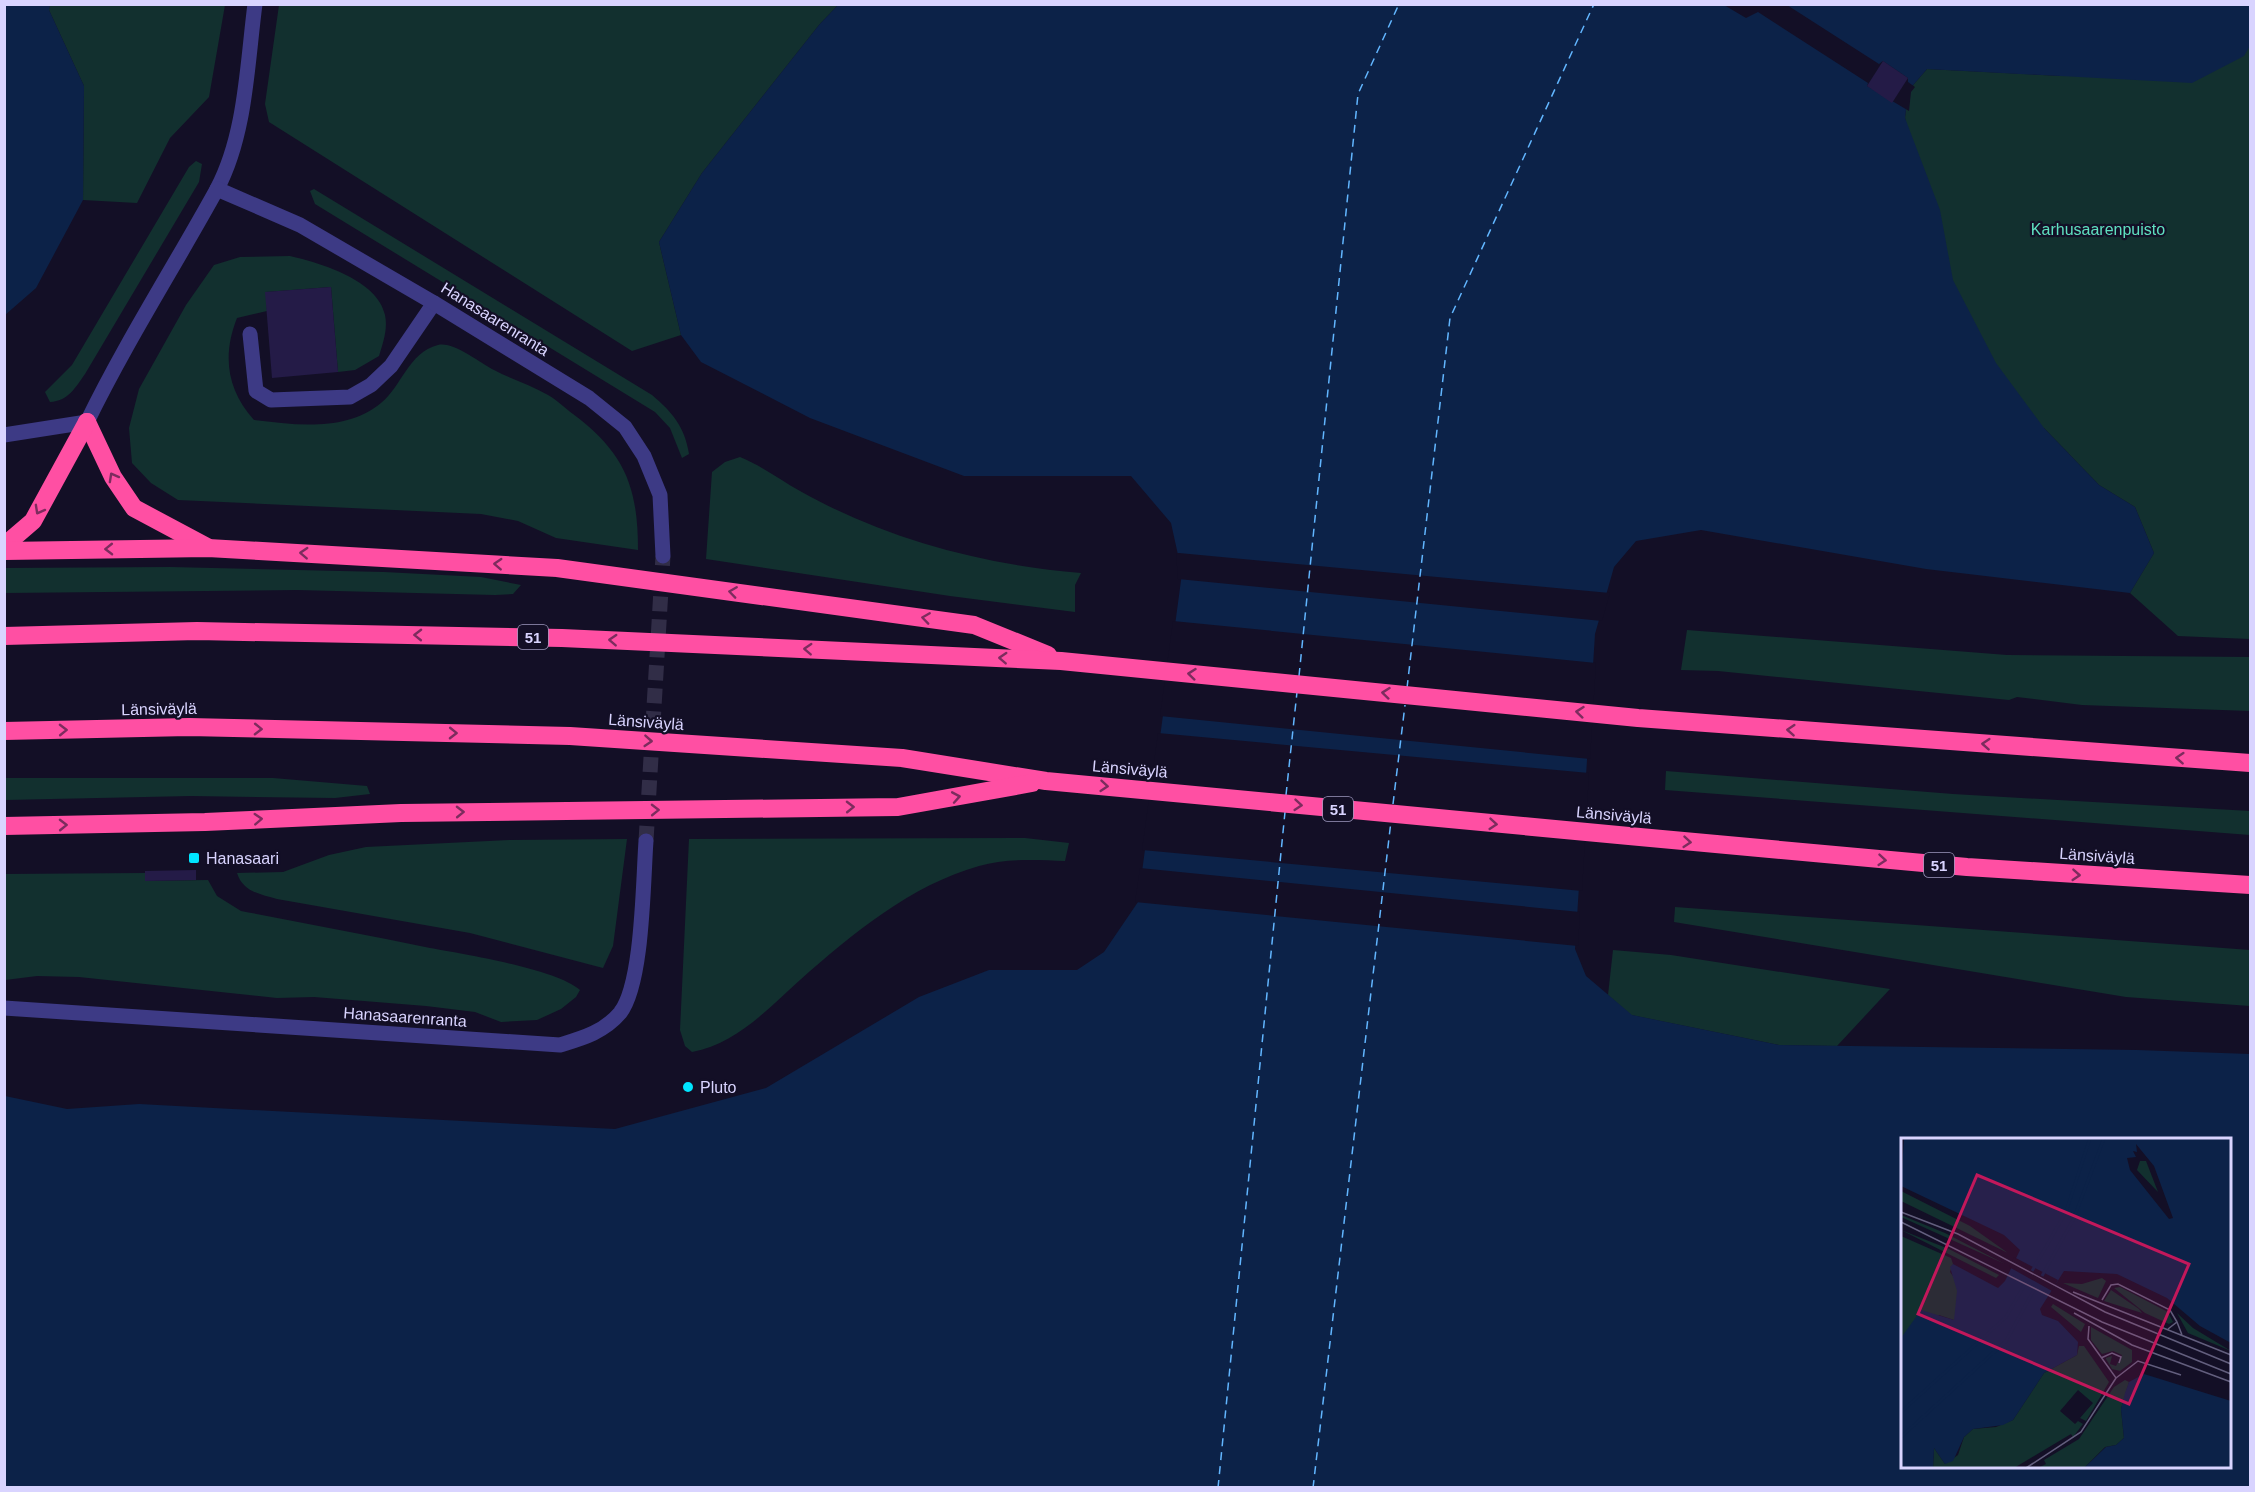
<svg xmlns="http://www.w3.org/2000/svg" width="2255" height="1492" font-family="Helvetica,sans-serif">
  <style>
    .green { fill: #12302f }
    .water { fill: #0c2248; fill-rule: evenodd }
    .pier { fill: #130f26 }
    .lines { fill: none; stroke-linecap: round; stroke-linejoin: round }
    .ferry { stroke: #62b6ff; stroke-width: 1.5; stroke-dasharray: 8 6; stroke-linecap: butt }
    .building { fill: #241b47 }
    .minor-tunnel { stroke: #312d47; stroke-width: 15; stroke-dasharray: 15 8; stroke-linecap: butt }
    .service { stroke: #3d3a85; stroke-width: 15 }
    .minor { stroke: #3d3a85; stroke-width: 15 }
    .motorway { stroke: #ff4fa3; stroke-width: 18 }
    .oneway { stroke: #7d2c5e }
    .poi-dot { fill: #00e5ff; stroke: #130f26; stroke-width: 2 }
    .labels { text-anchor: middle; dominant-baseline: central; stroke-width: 4.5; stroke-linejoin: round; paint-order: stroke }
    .shield { fill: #130f26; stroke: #9e99be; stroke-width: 1.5 }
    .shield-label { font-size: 15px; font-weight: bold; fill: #d9d4ff }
    .park-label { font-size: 16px; fill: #5fe0c0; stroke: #130f26 }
    .street-label { font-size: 16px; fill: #d9d4ff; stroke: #130f26 }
    .poi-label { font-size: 16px; fill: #d9d4ff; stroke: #130f26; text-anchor: start }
    .inset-river { fill: none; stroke: #0c2248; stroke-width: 3 }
    .inset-road { fill: none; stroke: #625e7d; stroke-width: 1.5 }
    .view { fill: #c2185b; fill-opacity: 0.15; stroke: #c2185b; stroke-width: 3 }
    .inset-edge { fill: none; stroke: #d9d4ff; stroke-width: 3 }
  </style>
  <rect width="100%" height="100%" fill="#130f26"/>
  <g class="green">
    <polygon points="50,4 225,5 209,97 170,138 137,203 83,200 84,86 49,10"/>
    <polygon points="279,5 838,5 819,25 702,173 659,242 681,335 632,351 269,122 265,104"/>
    <polygon points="2250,5 2250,639 2178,636 2130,593 2154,553 2135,507 2099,485 2044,428 1984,439 1905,118 1908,91 1927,69 2062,76"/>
    <path d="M 196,161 L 202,164 L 199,182 L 85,374 C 75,388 68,401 50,402 L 45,392 L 72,365 L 189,167 Z"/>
    <path d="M 314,189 L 652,395 C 672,412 685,427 689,454 L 682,458 L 670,428 L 655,412 L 315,204 L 310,191 Z"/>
    <path d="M 290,256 C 320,263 378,280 385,315 C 388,329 383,343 379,356 L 355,370 L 338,372 L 331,287 L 266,292 L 267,311 L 237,318 C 222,356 227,390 254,420 C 296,425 346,432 381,403 C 402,386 408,353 438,345 C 453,341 480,363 494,370 C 511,379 531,385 548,395 C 557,400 565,408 573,414 C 625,453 638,487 638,550 L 556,538 L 518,521 L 481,514 L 178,500 L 151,483 L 132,463 L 129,428 L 139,389 L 186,305 L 214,265 L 240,257 Z"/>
    <path d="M 740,457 C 762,466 780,480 800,491 C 885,539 984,565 1081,573 L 1075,585 L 1075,612 L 950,596 L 706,559 L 712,472 L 725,462 Z"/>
    <polygon points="170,567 384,572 481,577 521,585 513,594 495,595 297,590 5,593 5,568"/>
    <polygon points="1687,630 2007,655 2250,657 2250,711 2082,705 2017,697 2009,700 1718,671 1681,670"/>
    <polygon points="1666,771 1953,794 2250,811 2250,835 1665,790"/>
    <polygon points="4,778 273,778 367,786 370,794 335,798 191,796 5,800"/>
    <path d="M 1025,838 L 1069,843 L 1065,861 C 1038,860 1006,858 979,866 C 911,885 852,934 800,980 C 768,1009 736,1044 692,1052 L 685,1046 L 680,1030 L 689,839 Z"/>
    <path d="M 627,839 L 613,946 L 603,968 L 470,933 L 277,899 C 260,894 243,892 237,873 L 283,872 L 329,855 L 366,847 L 509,840 Z"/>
    <path d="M 145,873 L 145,881 L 208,880 L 217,896 L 241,911 C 304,923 367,935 430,948 C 463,954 557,969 580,990 L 576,997 L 561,1009 L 537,1020 L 501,1022 L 475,1012 L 426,1006 L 314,997 L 277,998 L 79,977 L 37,976 L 5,980 L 4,874 Z"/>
    <polygon points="1675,907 2250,950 2250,1006 2126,997 1674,922"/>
    <polygon points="1613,950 1671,955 1890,989 1837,1046 1779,1045 1631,1015 1608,995"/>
  </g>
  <g class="water">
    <polygon points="5,4 50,5 49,10 84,86 83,200 36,288 5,315"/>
    <path d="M 838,5 L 2250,5 L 2250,46 L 2244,56 L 2192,83 L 1927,69 L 1908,91 L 1905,118 L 1940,210 L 1953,280 L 1996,363 L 2044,428 L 2099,485 L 2135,507 L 2154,553 L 2130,593 L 1926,569 L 1701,530 L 1636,541 L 1614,567 L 1595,634 L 1575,949 L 1586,976 L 1632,1015 L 1779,1045 L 2137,1050 L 2250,1054 L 2250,1487 L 5,1488 L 5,1096 L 67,1109 L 139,1104 L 615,1129 L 766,1088 L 919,997 L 989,970 L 1077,970 L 1104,952 L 1138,902 L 1182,573 L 1171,523 L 1131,476 L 964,476 L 810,418 L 701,362 L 681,335 L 659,242 L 702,173 L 819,25 ZM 1902,1140 L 2230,1140 L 2230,1466 L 1902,1466 Z"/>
  </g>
  <g class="pier">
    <polygon points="1724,5 1787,5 1879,64 1883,61 1908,78 1908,82 1915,87 1911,92 1909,111 1867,86 1868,83 1758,12 1746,18"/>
    <polygon points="1176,553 1179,553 1610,593 1602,621 1178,579"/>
    <polygon points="1173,621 1596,663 1590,759 1160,716"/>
    <polygon points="1158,733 1589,773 1582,891 1142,850"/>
    <polygon points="1140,868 1580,912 1578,946 1135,902"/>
  </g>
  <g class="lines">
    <g class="ferry">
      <polyline points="1299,676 1358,94 1399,4"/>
      <polyline points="1407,688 1450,318 1594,4"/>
      <polyline points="1286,795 1297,692"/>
      <polyline points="1393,804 1405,705"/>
      <polyline points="1218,1488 1285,812"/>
      <polyline points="1313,1488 1391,821"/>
    </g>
  </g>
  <g class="building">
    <polygon points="1883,61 1908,78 1892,103 1867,86"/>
    <polygon points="331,287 338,372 272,378 265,292"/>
    <polygon points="196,870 196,880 145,881 145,871"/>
  </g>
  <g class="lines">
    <polyline class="minor-tunnel" points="646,841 663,556"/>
    <g class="service">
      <polyline points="250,334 256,391 271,400 350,397 371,385 391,366 434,303"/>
      <polyline points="4,435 87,422"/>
    </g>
    <g class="minor">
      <path d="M 217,189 C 246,134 247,65 255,4"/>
      <path d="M 87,422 C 126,342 174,267 217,189 L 300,225 L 434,303 L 589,398 L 625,427 L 644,456 L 660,495 L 663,556"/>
      <path d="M 4,1008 L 560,1045 C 583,1038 604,1032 620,1013 C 643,984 643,881 646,841"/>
    </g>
    <g class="motorway">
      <polyline points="87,422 113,477 134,508 207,547"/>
      <polyline points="4,546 33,521 87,422"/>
      <polyline points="4,551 208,548 557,568 974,625 1048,655"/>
      <polyline points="4,636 197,631 562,638 1061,661 1638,718 2250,763"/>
      <polyline points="4,731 189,727 570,736 902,758 1046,781 1629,836 1967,867 2250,885"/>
      <polyline points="4,826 205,822 401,813 898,807 1032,783"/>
    </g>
  </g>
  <defs><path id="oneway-chevron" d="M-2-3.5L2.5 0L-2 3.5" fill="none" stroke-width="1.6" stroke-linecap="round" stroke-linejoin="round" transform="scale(1.5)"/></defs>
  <g class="oneway">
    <use href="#oneway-chevron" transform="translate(113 477) rotate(-119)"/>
    <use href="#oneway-chevron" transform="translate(39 510) rotate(119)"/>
    <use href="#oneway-chevron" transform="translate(109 549) rotate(179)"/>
    <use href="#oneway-chevron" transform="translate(304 553) rotate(-177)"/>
    <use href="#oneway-chevron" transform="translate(498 564) rotate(-177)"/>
    <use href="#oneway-chevron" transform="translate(733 592) rotate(-172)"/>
    <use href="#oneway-chevron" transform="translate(926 618) rotate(-172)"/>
    <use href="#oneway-chevron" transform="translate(418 635) rotate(-179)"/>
    <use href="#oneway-chevron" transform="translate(613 640) rotate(-177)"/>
    <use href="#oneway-chevron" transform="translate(808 649) rotate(-177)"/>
    <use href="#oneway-chevron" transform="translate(1003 658) rotate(-177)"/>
    <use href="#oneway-chevron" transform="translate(1192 674) rotate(-174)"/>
    <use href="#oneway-chevron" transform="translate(1386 693) rotate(-174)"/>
    <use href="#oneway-chevron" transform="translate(1580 712) rotate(-174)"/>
    <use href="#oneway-chevron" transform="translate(258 729) rotate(1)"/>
    <use href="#oneway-chevron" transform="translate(63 730) rotate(-1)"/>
    <use href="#oneway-chevron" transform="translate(1791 730) rotate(-176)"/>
    <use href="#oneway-chevron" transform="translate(453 733) rotate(1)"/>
    <use href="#oneway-chevron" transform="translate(648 741) rotate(4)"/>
    <use href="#oneway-chevron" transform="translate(1986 744) rotate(-176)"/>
    <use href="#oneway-chevron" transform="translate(2180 758) rotate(-176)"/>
    <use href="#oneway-chevron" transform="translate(1104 786) rotate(5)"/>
    <use href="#oneway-chevron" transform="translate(956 797) rotate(-10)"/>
    <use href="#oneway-chevron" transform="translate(1298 805) rotate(5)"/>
    <use href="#oneway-chevron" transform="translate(850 807) rotate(-1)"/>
    <use href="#oneway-chevron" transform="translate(655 810) rotate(-1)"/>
    <use href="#oneway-chevron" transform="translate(460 812) rotate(-1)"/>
    <use href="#oneway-chevron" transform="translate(258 819) rotate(-3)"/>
    <use href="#oneway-chevron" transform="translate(1493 824) rotate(5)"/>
    <use href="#oneway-chevron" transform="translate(63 825) rotate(-1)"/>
    <use href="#oneway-chevron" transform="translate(1687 842) rotate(5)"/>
    <use href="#oneway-chevron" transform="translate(1882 860) rotate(5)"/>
    <use href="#oneway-chevron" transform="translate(2076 875) rotate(4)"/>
  </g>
  <g class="poi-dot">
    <rect x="188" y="852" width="12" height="12" rx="3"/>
    <circle cx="688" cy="1087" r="6"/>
  </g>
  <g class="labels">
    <g class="shield">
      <rect x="518" y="625" width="30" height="24" rx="4.5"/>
      <rect x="1323" y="797" width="30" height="24" rx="4.5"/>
      <rect x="1924" y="853" width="30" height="24" rx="4.5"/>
    </g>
    <g class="shield-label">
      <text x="533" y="637">51</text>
      <text x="1338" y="809">51</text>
      <text x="1939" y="865">51</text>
    </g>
    <g class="park-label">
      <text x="2098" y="229">Karhusaarenpuisto</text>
    </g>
    <g class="street-label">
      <text transform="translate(495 319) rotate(32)">Hanasaarenranta</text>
      <text transform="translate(159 709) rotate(-1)">Länsiväylä</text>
      <text transform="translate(646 722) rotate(4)">Länsiväylä</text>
      <text transform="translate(1130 769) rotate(5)">Länsiväylä</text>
      <text transform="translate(1614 815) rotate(5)">Länsiväylä</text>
      <text transform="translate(2097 856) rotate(4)">Länsiväylä</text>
      <text transform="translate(405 1017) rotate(4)">Hanasaarenranta</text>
    </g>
    <g class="poi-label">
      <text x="206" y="858">Hanasaari</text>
      <text x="700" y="1087">Pluto</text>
    </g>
  </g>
  <g transform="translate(1901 1138)">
    <rect width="330" height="330" fill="#130f26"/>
    <path d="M 239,23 L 245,23 L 257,54 L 236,32 ZM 0,53 L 69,88 L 107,115 L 0,63 ZM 0,77 L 44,95 L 104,126 L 0,79 ZM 0,92 L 48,111 L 98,137 L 95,140 ZM 0,98 L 50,120 L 52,126 L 49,134 L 68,160 L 53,182 L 38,177 L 0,208 ZM 201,140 L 205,143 L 197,160 L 162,145 L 181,146 ZM 219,149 L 267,174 L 272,184 L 268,186 L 244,175 L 213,150 ZM 210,152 L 238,171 L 241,175 L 203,163 ZM 152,166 L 184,186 L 180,194 L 150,169 ZM 276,175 L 292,190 L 330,213 L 287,195 ZM 190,189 L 231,212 L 231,224 L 219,233 L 211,231 L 205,221 L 205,220 L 211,218 L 209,226 L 215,228 L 221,217 L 212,213 L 201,216 L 190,202 ZM 178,208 L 183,208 L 208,244 L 185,283 L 179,280 L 192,265 L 177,252 L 159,273 L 174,286 L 177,283 L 182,286 L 172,299 L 170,296 L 113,330 L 32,330 L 33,310 L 44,326 L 57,317 L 63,299 L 72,291 L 95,289 L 112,282 L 143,235 L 176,217 ZM 224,242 L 228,244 L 220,271 L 223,300 L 215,307 L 204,309 L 183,330 L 137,330 L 145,326 L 143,322 L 178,301 L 213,249 Z" fill="#12302f"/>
    <path d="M 3,0 L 330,0 L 330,205 L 299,188 L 266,160 L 216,136 L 163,133 L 139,171 L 141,177 L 157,183 L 177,204 L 176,217 L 143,235 L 112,282 L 102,287 L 72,291 L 63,299 L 52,323 L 44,326 L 33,310 L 32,330 L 0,330 L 0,200 L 20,172 L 53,182 L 56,153 L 49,129 L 52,126 L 97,150 L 104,143 L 119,112 L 103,97 L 0,48 ZM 235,6 L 253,28 L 272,80 L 268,81 L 229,32 L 226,20 L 235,19 L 232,13 L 236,14 ZM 243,236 L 330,263 L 330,330 L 183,330 L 205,309 L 215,307 L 223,300 L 220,271 L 224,255 L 228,244 Z" fill="#0c2248" fill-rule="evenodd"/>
    <path d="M 113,119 L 157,142 L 151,153 L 108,129 Z" fill="#130f26"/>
    <path class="inset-river" d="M 131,133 L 165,74 L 189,0M 141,138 L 173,80 L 203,0M 0,274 L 105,179 L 123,148M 0,299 L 105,203 L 133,152"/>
    <path class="inset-road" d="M 0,74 L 57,96 L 204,174 L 330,226M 0,84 L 201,184 L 330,236M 172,154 L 330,217M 201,162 L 210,147 L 217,146 L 269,172 L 276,184M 173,175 L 231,207 L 330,244M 188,188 L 187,201 L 215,240 L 237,223 L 280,237M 267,191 L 276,184 L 281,197M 200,220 L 211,215 L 220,219 L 218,225M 125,330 L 180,294 L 215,240"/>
    <path class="view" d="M 76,37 L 288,126 L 228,266 L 17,176 Z"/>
    <rect width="330" height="330" class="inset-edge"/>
  </g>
  <rect width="2255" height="1492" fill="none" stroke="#d9d4ff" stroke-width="12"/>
</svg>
